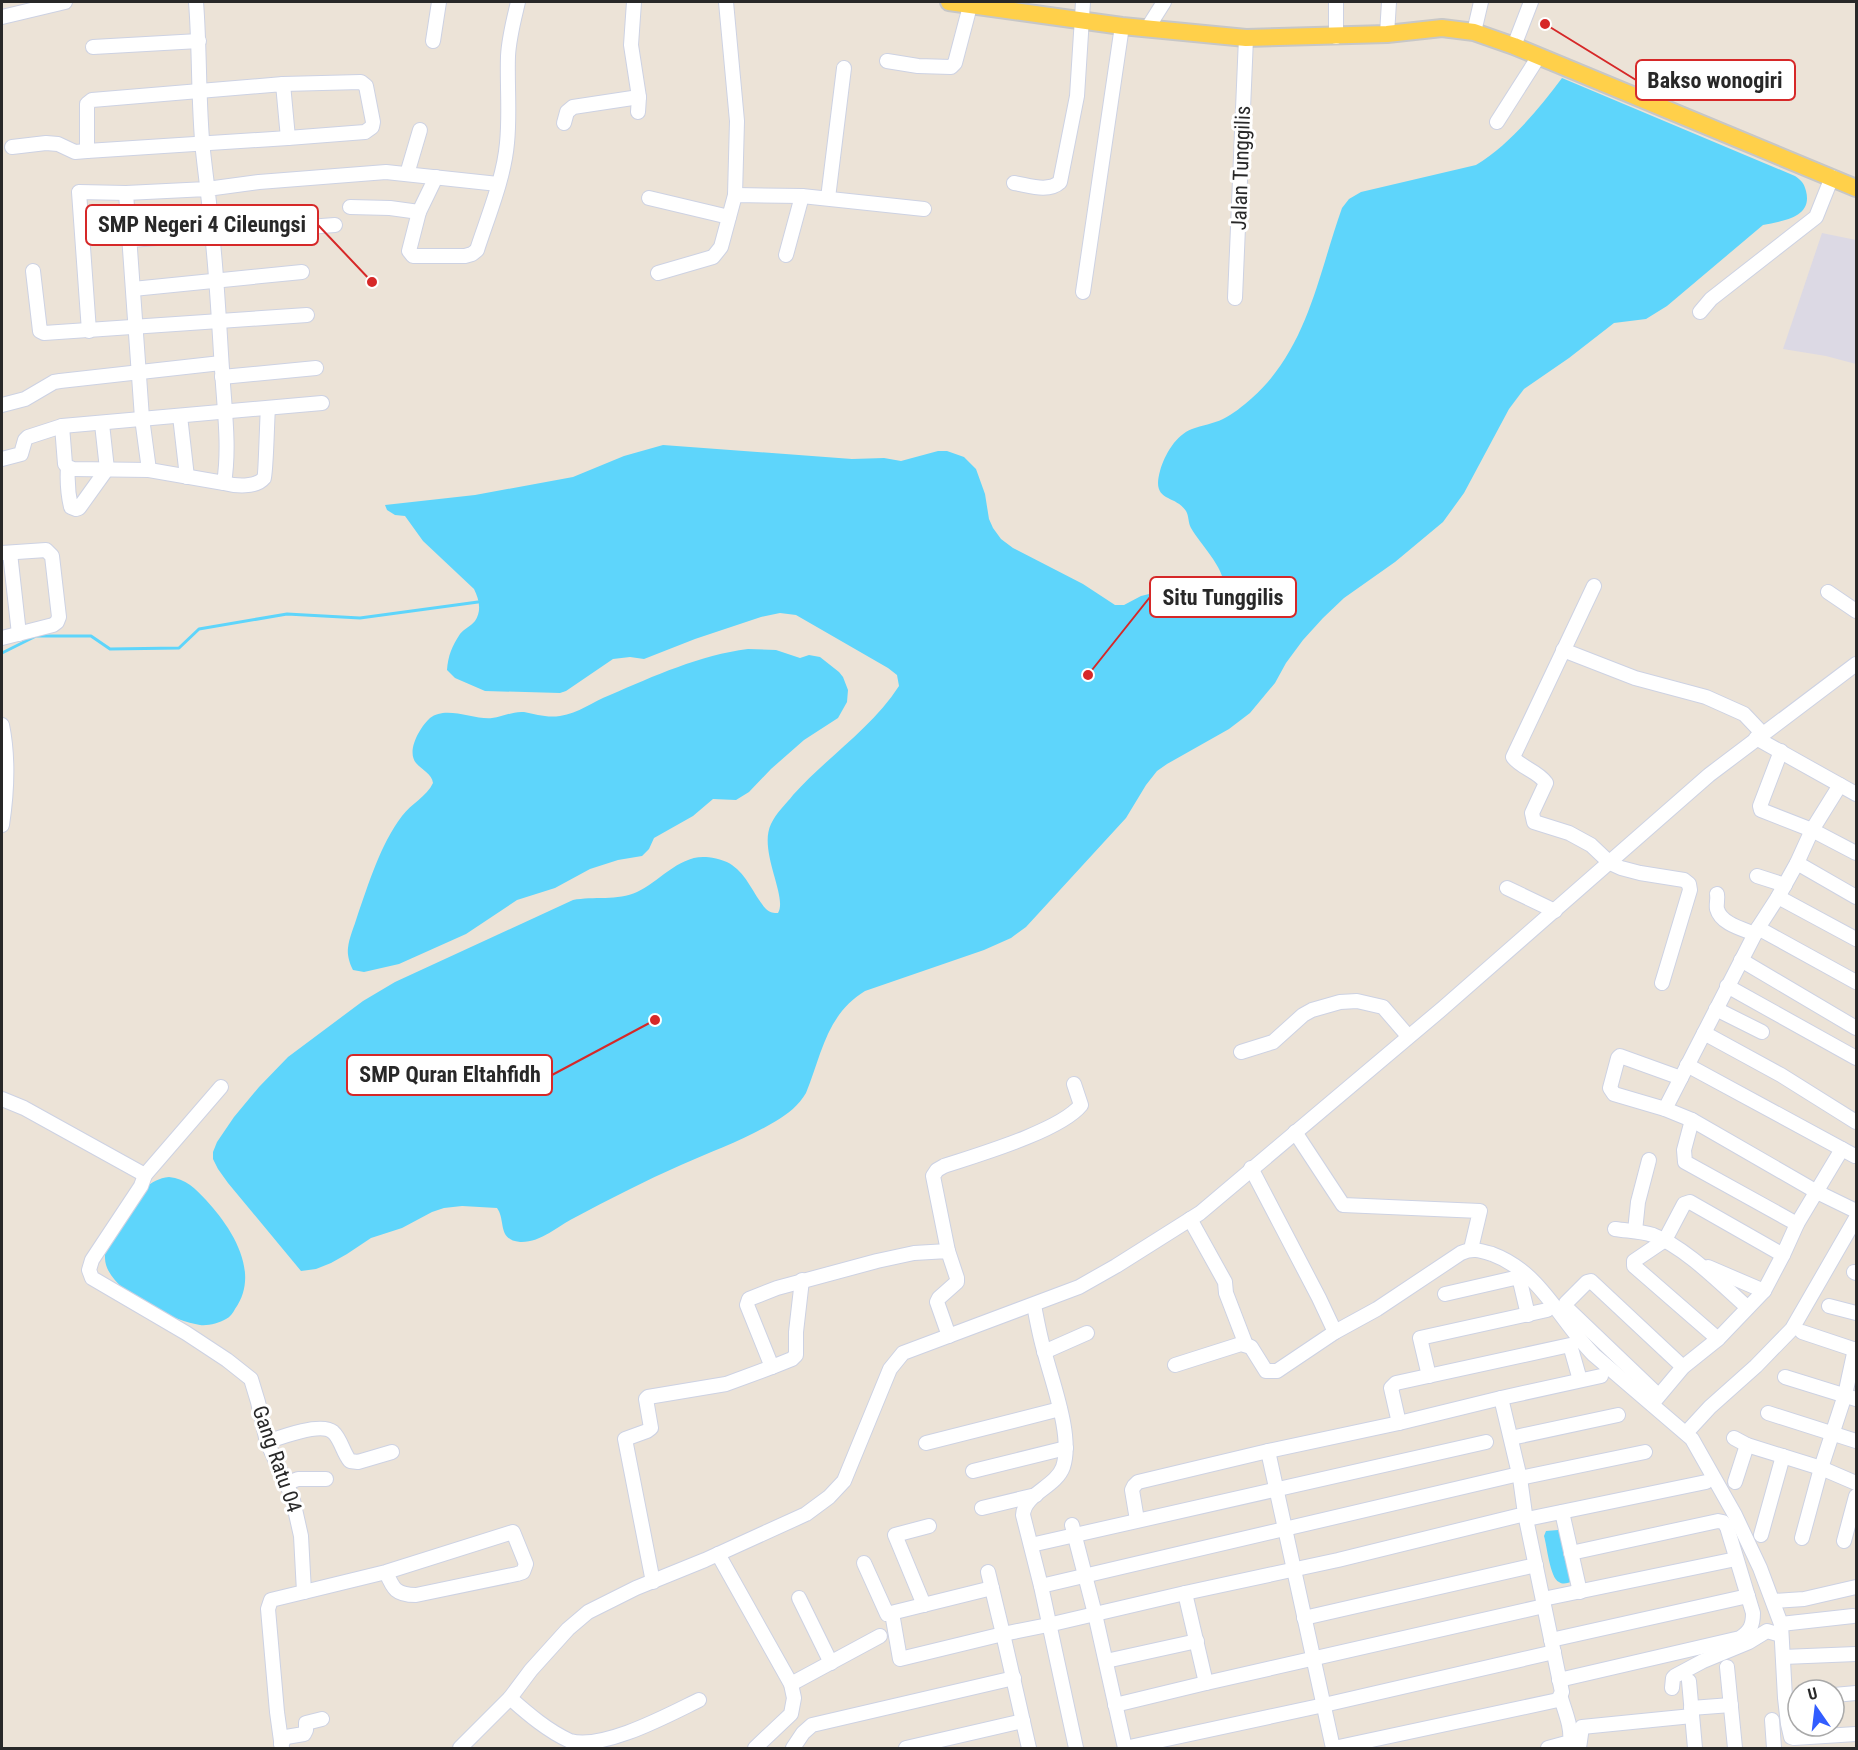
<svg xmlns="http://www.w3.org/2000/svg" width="1858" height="1750" font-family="'Roboto Condensed',sans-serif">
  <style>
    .industrial { fill: #dcd9e4 }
    .water { fill: #5ed5fb }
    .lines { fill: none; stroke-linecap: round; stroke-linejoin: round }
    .stream { stroke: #5ed5fb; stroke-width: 3 }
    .minor-casing { stroke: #cdd2e3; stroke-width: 16 }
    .major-casing { stroke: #c7c7c7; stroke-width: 20 }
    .minor { stroke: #fff; stroke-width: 14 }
    .major { stroke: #ffd04a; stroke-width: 16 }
    .labels { text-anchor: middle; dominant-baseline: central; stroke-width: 6; stroke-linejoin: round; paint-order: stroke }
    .street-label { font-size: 21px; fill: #282828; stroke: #fff }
    .leader { fill: none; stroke: #d62828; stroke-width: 2 }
    .callout-dot { fill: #d62828; stroke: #fff; stroke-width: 2 }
    .callout { fill: #fff; stroke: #d62828; stroke-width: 2 }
    .callout-label { font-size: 22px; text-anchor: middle; font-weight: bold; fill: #282828 }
  </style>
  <rect width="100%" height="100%" fill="#ece3d7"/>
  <polygon class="industrial" points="1822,233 1856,240 1856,364 1826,356 1783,349"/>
  <g class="water">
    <path d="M 1562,78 L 1795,176 C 1801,180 1804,183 1806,191 C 1813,218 1782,221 1763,225 L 1667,306 L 1646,319 L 1614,323 L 1569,358 L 1524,389 L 1509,409 L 1464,493 L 1443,522 L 1395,562 L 1344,598 L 1323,618 L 1303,640 L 1286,663 L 1275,683 L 1250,713 L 1229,729 L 1167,764 L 1157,771 L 1146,785 L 1126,818 L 1026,927 L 1011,938 L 984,950 L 865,991 C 826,1015 822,1054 806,1093 C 799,1105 788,1114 776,1121 C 746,1139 713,1151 681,1165 C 645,1181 609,1199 574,1218 C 558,1226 540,1243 520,1242 C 497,1240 506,1220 497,1208 L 462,1206 L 444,1208 L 432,1212 L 402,1228 L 371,1238 L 347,1254 L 331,1263 L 316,1269 L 301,1271 L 228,1183 L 218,1169 L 213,1159 L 213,1152 L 217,1142 L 234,1117 L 259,1087 L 288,1057 L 363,1001 L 395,982 L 573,900 C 593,896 618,901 637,892 C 659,882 679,855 706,857 C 713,857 727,861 732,865 C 748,876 754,896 766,909 C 770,913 774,913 778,913 C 788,897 758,851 771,824 C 776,813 786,804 793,795 C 827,757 871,729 899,686 L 897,675 L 888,668 L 796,615 L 780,613 L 761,617 L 695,639 L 644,659 L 630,657 L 613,659 L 566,691 L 560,693 L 485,691 L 455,678 L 447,670 C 448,656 452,646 460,634 C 464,629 471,626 475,621 C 482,611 479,599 474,589 L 423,541 L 405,516 L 395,515 L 387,510 L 385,505 L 475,495 L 573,477 L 624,456 L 663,445 L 852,459 L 884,458 L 901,461 L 938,451 L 947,451 L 964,457 L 976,469 L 985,494 L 989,519 L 993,528 L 1001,539 L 1013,548 L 1083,584 L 1115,605 L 1124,605 L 1141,596 L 1165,590 C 1179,597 1185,608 1199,617 L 1214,612 C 1218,605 1224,595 1224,587 C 1225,568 1200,544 1191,528 C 1188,523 1189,516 1186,511 C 1175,494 1151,503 1160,471 C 1165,454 1176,435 1192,429 C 1202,425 1213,424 1223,419 C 1233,414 1243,406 1252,398 C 1308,348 1318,275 1342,208 L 1349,199 L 1361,192 L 1476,165 C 1510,144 1538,110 1562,78 Z"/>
    <path d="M 748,649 L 776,650 L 800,658 L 809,655 L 820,657 L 839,672 L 843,677 L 848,690 L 847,702 L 838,718 L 804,740 L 771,769 L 749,792 L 736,800 L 713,799 L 693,816 L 654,838 L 649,849 L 642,856 L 618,860 L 590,869 L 555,888 L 517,900 L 466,934 L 399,964 L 364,972 L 353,970 C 350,964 347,956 348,948 C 349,938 354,927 357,917 C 369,883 380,845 402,816 C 411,804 427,796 433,783 C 432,774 422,770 416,763 C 406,751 420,727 430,718 C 446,705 474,720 492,718 C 503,717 512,711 524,712 C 536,714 546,718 560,716 C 579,713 592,702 610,695 C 654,676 700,655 748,649 Z"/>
    <path d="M 169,1177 C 186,1179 195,1188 206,1200 C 232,1228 261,1273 235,1309 C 233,1313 230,1317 226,1319 C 219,1323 208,1326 200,1325 C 173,1321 105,1290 105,1258 C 104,1245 122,1222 129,1210 C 139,1194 149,1179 169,1177 Z"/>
    <path d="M 1558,1530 L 1563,1537 L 1573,1581 C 1568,1583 1563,1585 1559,1582 C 1550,1578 1547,1546 1544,1536 L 1546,1531 Z"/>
  </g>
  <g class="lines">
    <polyline class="stream" points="2,653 36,636 91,636 110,649 179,648 199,629 287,614 360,618 478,602"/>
    <g class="minor-casing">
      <g id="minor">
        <path d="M 196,2 C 200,52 198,101 203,151 C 206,179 210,206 212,233 C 217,278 219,324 222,369 C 224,407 230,446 224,483 L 149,470 L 142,418 L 126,193 L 207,189 L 259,182 L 386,172 L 498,184"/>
        <polyline points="634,2 631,45 639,97 638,112"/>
        <polyline points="726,2 737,121 735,195"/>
        <polyline points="2,17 65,2"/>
        <polyline points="1147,29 1164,2"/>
        <polyline points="1474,32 1481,2"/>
        <polyline points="1387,34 1389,2"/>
        <polyline points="1336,37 1336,2"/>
        <polyline points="433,41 439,2"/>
        <polyline points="1514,46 1531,2"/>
        <polyline points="93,47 199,41"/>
        <polyline points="887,61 918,66 951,67 955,63 970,6"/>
        <polygon points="283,84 288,138 87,151 87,104 92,100"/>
        <polyline points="283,84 361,82 366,86 373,122 372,127 365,132 288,138"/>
        <polyline points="1497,122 1539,56"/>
        <polyline points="564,123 567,112 573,107 639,97"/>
        <polyline points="12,147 46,143 58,144 75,152 87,151"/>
        <polyline points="407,174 420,130"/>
        <path d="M 1014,183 C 1028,185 1048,193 1060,182 L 1077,96 L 1083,2"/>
        <polyline points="649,198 729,217"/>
        <polyline points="828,198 844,68"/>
        <path d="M 350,207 L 390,208 L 419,212 L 409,251 L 413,256 L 465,256 L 472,254 L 477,250 C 488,216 504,178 507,143 C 510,114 507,85 508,56 C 509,37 514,19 518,2"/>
        <polyline points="419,212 436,177"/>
        <polyline points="130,240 335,225"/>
        <polyline points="786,255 802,196"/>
        <polyline points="33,271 40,331 44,333 307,315"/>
        <polyline points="658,273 713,257 721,247 735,195 802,196 924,209"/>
        <polyline points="133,289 302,272"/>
        <polyline points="1083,292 1122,26"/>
        <polyline points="1235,298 1246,38"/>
        <polyline points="1700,312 1711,299 1816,217 1832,177"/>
        <polyline points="89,331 79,192 126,193"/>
        <polyline points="222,377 316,368"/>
        <polyline points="2,405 25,399 54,382 60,381 221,363"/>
        <polyline points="180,416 187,477"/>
        <polyline points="62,426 65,464 68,467 73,469 149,470"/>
        <polyline points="2,459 21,454 25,440 28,437 62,426 322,403"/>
        <path d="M 68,467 C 67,481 68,494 71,507 L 76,509 L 79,508 L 107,469 L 102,424"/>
        <path d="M 224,483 C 235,486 256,488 264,478 C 266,474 267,418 268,408"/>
        <polyline points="2,553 46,550 52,556 59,617 57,622 53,625 2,638"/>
        <polyline points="10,553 19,634"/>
        <path d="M 1594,586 L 1513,757 C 1521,768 1538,771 1546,783 L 1532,813 L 1534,822 L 1569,833 L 1591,845 L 1610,863 L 1621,868 L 1640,873 L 1684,880 L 1689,884 L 1690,890 L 1662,983"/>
        <polyline points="1828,592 1856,611"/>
        <polyline points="1563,650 1635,678 1706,697 1744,714 1763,734"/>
        <path d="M 2,725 C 9,759 7,792 2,825"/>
        <polyline points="1756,738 1856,794"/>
        <polyline points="1781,751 1760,806 1761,810 1812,830 1856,853"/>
        <polyline points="1797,863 1856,897"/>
        <polyline points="1757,876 1785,885"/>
        <polyline points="1507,888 1555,911"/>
        <path d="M 1717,894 C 1718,899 1716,905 1717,909 C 1721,924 1743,929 1755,934"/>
        <polyline points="1778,897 1856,939"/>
        <polyline points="1758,928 1856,982"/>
        <polyline points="1741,960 1856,1028"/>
        <polyline points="1727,986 1856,1058"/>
        <polyline points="1716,1009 1762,1032"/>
        <polyline points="1704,1033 1781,1075 1856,1122"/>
        <polyline points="1241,1052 1273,1042 1303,1015 1312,1010 1340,1002 1357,1001 1383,1007 1408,1036"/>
        <polyline points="1687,1065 1855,1156"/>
        <polyline points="1681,1078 1620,1056 1618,1058 1610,1088 1614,1094 1665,1109 1692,1120 1817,1192 1856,1211"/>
        <polyline points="221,1087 145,1175 141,1186 92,1260 89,1270 92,1278 186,1333 227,1360 251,1379 258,1402 267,1442 292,1496 301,1536 304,1592 271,1600 268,1609 277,1712 282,1748"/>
        <polyline points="2,1099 24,1108 145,1175"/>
        <polyline points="1665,1109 1758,928 1778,897 1797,863 1812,830 1840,785"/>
        <polyline points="1692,1120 1684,1150 1685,1162 1797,1224"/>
        <polyline points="1295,1132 1343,1205 1480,1211 1471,1249"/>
        <polyline points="1251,1168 1319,1298 1335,1332"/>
        <polyline points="1190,1219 1225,1282 1226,1293 1246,1345"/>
        <path d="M 1615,1229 C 1628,1231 1641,1231 1653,1235 C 1685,1247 1721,1284 1747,1307"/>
        <polyline points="1635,1231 1638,1202 1649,1160"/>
        <path d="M 948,1251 L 933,1176 L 937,1170 L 944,1166 C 977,1155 1060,1131 1081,1105 L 1074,1084"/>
        <polyline points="1708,1267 1764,1291"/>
        <polyline points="1854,1272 1856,1273"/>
        <polyline points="1445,1294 1519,1277 1528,1315"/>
        <path d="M 1034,1305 C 1037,1321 1040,1338 1045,1354 C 1053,1385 1073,1437 1063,1467 C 1056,1487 1024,1494 1023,1515 L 1041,1586 L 1076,1748"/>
        <polyline points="1829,1306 1856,1313"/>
        <polyline points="1802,1332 1856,1350"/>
        <polyline points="1718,1339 1634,1266 1634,1261 1665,1240 1684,1204 1690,1202 1783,1255"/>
        <polyline points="1044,1352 1087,1333"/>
        <path d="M 1175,1365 L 1241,1344 L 1251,1347 L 1266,1371 L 1277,1371 L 1335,1332 L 1377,1309 L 1461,1253 C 1473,1248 1479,1250 1492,1254 C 1541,1272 1559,1320 1594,1355 L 1692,1439 L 1735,1515 L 1760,1568 L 1781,1624 L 1785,1698 L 1788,1724 L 1791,1737 L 1794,1738 L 1856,1734"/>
        <polyline points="772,1367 792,1359 796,1355 796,1332 802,1280"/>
        <polyline points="1429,1376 1420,1338 1547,1310"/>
        <polyline points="1785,1377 1856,1399"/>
        <polyline points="1658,1395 1569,1310 1565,1306 1566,1303 1587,1282 1591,1281 1683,1367"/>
        <polyline points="1652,1404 1683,1367 1718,1339 1764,1291 1783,1255 1797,1224 1842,1149"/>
        <polyline points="1768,1413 1856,1441"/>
        <polyline points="1399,1423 1501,1398 1601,1376"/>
        <polyline points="1686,1433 1710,1407 1756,1366 1792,1329 1856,1218"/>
        <polyline points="1511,1438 1618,1415"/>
        <polyline points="1734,1438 1747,1445 1821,1468 1856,1483"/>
        <path d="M 267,1442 C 281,1437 321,1422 333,1432 C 341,1439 343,1453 350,1461 L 358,1462 L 392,1452"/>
        <polyline points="926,1443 1060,1409"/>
        <polyline points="1268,1451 1399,1423 1391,1388 1396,1383 1570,1345 1580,1380"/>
        <polyline points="973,1471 1066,1448"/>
        <polyline points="1520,1478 1645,1452"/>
        <polyline points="1735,1482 1747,1445"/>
        <polyline points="287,1483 298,1479 326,1479"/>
        <polyline points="982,1508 1036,1495"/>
        <polyline points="1562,1512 1580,1592"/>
        <polyline points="1527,1519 1706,1482"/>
        <polyline points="1137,1520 1132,1490 1134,1486 1138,1482 1268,1451 1333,1748"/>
        <polyline points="1072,1525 1095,1614 1125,1748"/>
        <polyline points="1761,1535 1783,1456"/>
        <polyline points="1802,1538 1821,1468 1845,1395 1855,1349"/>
        <polyline points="1844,1541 1856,1496"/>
        <polyline points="1031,1545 1486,1442"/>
        <polyline points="718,1554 791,1684 794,1698 791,1714 755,1748"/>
        <polyline points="864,1563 887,1614 992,1588"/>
        <polyline points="653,1582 625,1439 647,1431 651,1428 646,1399 648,1397 726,1384 772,1367 747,1305 749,1299 777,1288 877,1261 914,1253 948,1251 957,1278 957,1282 939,1298 937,1302 949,1336"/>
        <polyline points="1041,1586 1519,1474"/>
        <path d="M 304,1592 L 386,1572 L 513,1532 L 526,1564 L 523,1572 L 517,1574 L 416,1595 C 396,1595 393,1589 386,1572"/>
        <polyline points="1185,1593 1206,1683"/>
        <polyline points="799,1598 831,1663"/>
        <polyline points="1543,1599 1736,1559"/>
        <polyline points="1773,1601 1804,1599 1856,1587"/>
        <polyline points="924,1605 895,1535 929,1526"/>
        <polyline points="892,1613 900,1659 1003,1634 988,1572"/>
        <polyline points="1304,1618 1536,1565"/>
        <polyline points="1781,1624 1853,1616"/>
        <polyline points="1551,1640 1748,1596"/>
        <polyline points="1783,1657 1856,1654"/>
        <polyline points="1106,1661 1197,1641"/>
        <polyline points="1727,1667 1735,1748"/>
        <path d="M 1559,1680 L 1740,1638 C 1750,1631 1753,1626 1753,1613 L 1727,1527 L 1723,1522 L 1718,1521 L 1571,1553"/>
        <polyline points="1689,1681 1695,1748"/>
        <polyline points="791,1684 880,1636"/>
        <polyline points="1672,1688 1673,1678 1675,1676 1703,1661 1749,1642 1767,1631 1781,1635"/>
        <polyline points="1834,1695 1856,1693"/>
        <path d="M 510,1698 C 528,1714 548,1731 570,1741 C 604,1750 668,1715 699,1700"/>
        <polyline points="1115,1705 1206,1683 1544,1606"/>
        <polyline points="1691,1708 1731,1705"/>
        <polyline points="1772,1720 1774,1748"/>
        <polyline points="281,1744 286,1737 304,1734 306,1730 306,1723 322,1719"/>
        <polyline points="460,1748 510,1698 531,1670 568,1629 588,1612 636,1588 705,1560 806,1514 829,1497 844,1481 890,1369 903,1353 1079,1287 1116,1266 1200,1213 1443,1008 1709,775 1856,664"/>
        <polyline points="793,1748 803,1733 812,1725 1014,1678"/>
        <polyline points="906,1748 1023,1721"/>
        <polyline points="1029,1748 1003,1634 1048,1625 1185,1593 1338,1560 1525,1514 1520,1478 1501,1398"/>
        <polyline points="1125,1748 1324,1705 1554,1652"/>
        <polyline points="1334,1748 1558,1700 1562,1692 1525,1514"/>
        <path d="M 1548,1748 L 1570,1742 C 1572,1727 1565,1712 1561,1698"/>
        <polyline points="1579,1748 1582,1727 1692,1716"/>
      </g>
    </g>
    <g class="major-casing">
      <polyline id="major" points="949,2 1122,26 1246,38 1387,34 1442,28 1474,32 1514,46 1856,188"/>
    </g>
    <use href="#minor" class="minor"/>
    <use href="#major" class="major"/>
  </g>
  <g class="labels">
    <g class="street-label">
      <text transform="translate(1241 168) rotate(-88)">Jalan Tunggilis</text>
      <text transform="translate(277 1459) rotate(71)">Gang Ratu 04</text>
    </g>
  </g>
  <path class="leader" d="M1545 24L1636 80M372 282L318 225M1088 675L1150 597M655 1020L552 1075"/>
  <g class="callout-dot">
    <circle cx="1545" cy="24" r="6"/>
    <circle cx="372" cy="282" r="6"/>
    <circle cx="1088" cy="675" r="6"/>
    <circle cx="655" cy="1020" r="6"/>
  </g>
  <g class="callout">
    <rect x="1636" y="60" width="159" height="40" rx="6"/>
    <rect x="86" y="205" width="232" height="40" rx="6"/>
    <rect x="1150" y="577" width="146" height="40" rx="6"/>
    <rect x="347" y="1055" width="205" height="40" rx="6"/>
  </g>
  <g class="callout-label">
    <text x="1715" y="88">Bakso wonogiri</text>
    <text x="202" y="232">SMP Negeri 4 Cileungsi</text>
    <text x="1223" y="605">Situ Tunggilis</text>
    <text x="450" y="1082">SMP Quran Eltahfidh</text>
  </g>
  <rect width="1858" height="1750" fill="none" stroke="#282828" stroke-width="6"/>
  <g transform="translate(1816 1708) rotate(346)"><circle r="28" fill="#ffffff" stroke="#a9a9a9" stroke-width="1.5"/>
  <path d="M0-4.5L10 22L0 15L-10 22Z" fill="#325dff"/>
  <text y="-9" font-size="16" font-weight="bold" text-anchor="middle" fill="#282828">U</text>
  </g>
</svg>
